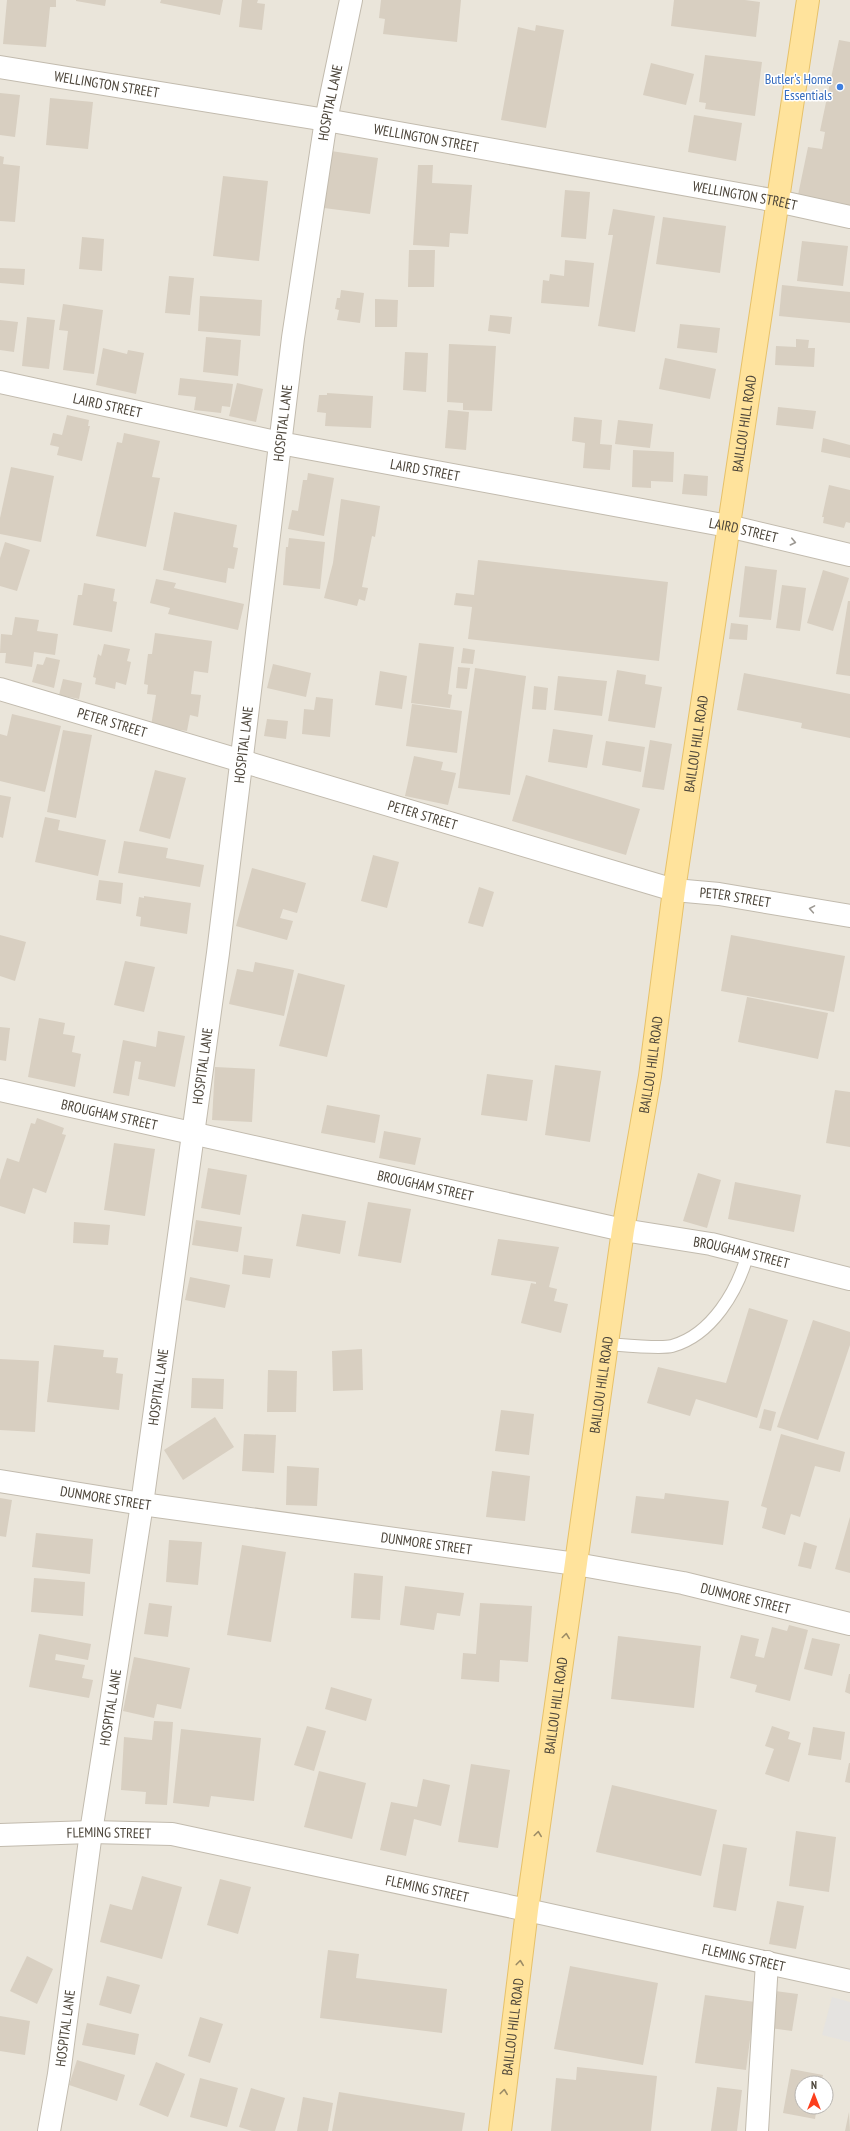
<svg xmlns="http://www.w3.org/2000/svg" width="850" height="2131" font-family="'PT Sans Narrow',sans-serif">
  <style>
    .residential { fill: #eae5da; fill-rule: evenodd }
    .parking { fill: #e5e3e0 }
    .building { fill: #d8cfc1 }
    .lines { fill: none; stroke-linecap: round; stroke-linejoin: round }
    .service-casing { stroke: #c2bbae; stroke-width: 14 }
    .minor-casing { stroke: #c2bbae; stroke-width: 24 }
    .primary-casing { stroke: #e6c16a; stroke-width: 24 }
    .service { stroke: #fff; stroke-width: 12 }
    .minor { stroke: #fff; stroke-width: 22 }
    .primary { stroke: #ffe39c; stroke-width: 22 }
    .oneway { stroke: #9c9892 }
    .oneway2 { stroke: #9c8c66 }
    .shop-dot { fill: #3f7fe0; stroke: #fff; stroke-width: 1.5 }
    .labels { text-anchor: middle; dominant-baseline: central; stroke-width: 3; stroke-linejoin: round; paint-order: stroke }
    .shop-label { font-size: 14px; fill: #366cbe; stroke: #fff; text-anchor: end }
    .street-label { font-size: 14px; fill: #4b4439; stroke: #fff }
  </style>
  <rect width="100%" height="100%" fill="#f6f3ec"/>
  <path class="residential" d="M 0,0 L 850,0 L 850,2131 L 0,2131 ZM 802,2083 L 826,2083 L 826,2107 L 802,2107 Z"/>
  <polygon class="parking" points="832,1997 850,2002 850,2042 822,2035"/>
  <g class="building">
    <polygon points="7,0 56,0 56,7 50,7 46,47 3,44"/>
    <polygon points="76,0 106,0 105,6 76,1"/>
    <polygon points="161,0 223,0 220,15 160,3"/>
    <polygon points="242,0 258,0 257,3 265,4 262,30 239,27"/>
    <polygon points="381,0 461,0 457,42 383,34 385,19 379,18"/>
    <polygon points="674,0 745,0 760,2 756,37 671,26"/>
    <polygon points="536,25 564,30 546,128 501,120 518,27 535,31"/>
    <polygon points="839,40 850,42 850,206 798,195 808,147 822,149 825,132 820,131"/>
    <polygon points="705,55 762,62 755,116 705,109 706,103 699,102"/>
    <polygon points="651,63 694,74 686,105 643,95"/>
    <polygon points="0,93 20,95 15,137 0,135"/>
    <polygon points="50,98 93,102 88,149 46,145"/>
    <polygon points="694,115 742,123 736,161 688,152"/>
    <polygon points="331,151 378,158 370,214 324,208"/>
    <polygon points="0,156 4,157 3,164 20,166 15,222 0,221"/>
    <polygon points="418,165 433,165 432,183 472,185 468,234 450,233 449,247 413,245"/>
    <polygon points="223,176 268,181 259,261 213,256"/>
    <polygon points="565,190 590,192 586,239 561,237"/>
    <polygon points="613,209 655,216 635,332 598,326 613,235 608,235"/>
    <polygon points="663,217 726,226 720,273 656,264"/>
    <polygon points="82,237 104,239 102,271 79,269"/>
    <polygon points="802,241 848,246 843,286 797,281"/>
    <polygon points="409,250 435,250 434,287 408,287"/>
    <polygon points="565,260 594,263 589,307 541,303 543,280 549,281 550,274 564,276"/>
    <polygon points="0,268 25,269 24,285 0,283"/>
    <polygon points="169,276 194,278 190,315 165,313"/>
    <polygon points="782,285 850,292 850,323 779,316"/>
    <polygon points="341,290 364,293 360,323 337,320 339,310 335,309 337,298 340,298"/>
    <polygon points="200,296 262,300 260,336 198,331"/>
    <polygon points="375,299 398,300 397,327 375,327"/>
    <polygon points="63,304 103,310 94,374 63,370 68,331 59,330"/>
    <polygon points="490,315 512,317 510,334 488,331"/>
    <polygon points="27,317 55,320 49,369 22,366"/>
    <polygon points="0,320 18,322 14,352 0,350"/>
    <polygon points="680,324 720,328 717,353 677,348"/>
    <polygon points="206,337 241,340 238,376 203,372"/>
    <polygon points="796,339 809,340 808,348 815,348 814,367 775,365 776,346 796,347"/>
    <polygon points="449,344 496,346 492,411 463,410 463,403 447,402"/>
    <polygon points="103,348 127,354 128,350 144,353 136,394 96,385"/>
    <polygon points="405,352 428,353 426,392 403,390"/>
    <polygon points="665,358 716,369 710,399 659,389"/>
    <polygon points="180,378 233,384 230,407 222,406 221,413 194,410 196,397 178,395"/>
    <polygon points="237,383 263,389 256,422 229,416"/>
    <polygon points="327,393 373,396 371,428 325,426 326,413 317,412 319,395 327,395"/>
    <polygon points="778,407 816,411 813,429 776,425"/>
    <polygon points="448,410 469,412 466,450 445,448"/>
    <polygon points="67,415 89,420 88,426 90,426 82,461 57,455 59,447 50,445 53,433 62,435"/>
    <polygon points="574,417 602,420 600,444 612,445 610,470 583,468 585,443 572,441"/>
    <polygon points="618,420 653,424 650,448 615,444"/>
    <polygon points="124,433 160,441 152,477 160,478 146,547 96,536 117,442 122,443"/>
    <polygon points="823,438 850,445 850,458 821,452"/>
    <polygon points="633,450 674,452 673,482 651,481 651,488 632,487"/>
    <polygon points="11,467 54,476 41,542 0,534 0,518"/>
    <polygon points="308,473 334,478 324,536 288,529 292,510 298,511 303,480 307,480"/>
    <polygon points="684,474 708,476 707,496 682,494"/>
    <polygon points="829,485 850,490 850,523 846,522 844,528 823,523 824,517 822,517"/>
    <polygon points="341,499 380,506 375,537 372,536 362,587 368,588 365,601 359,599 357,606 324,598 333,563"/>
    <polygon points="174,512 237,525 233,547 238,548 234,569 228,568 226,583 163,570"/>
    <polygon points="289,538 325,542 320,589 283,585 286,547 288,547"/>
    <polygon points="5,542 30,550 17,591 0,586 0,558"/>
    <polygon points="478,560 668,582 659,661 468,639 472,607 454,605 456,593 474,595"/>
    <polygon points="745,566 777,570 771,620 739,617"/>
    <polygon points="823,570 849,578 833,631 807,623"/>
    <polygon points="156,579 176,583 174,588 244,604 238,630 168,614 170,608 150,603"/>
    <polygon points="84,583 115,589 113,601 117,602 112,632 73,625 78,595 82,595"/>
    <polygon points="782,585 806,588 800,631 776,628"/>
    <polygon points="848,601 850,601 850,676 836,674"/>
    <polygon points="15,617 39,620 37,631 58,634 55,655 34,652 32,667 5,663 6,653 0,653 1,634 12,635"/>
    <polygon points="731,623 748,625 747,640 729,639"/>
    <polygon points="155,633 212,641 208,673 194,671 191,694 201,695 198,717 190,715 187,731 151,726 156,695 147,694 148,685 144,684 148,654 152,654"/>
    <polygon points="419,643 454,647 448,694 452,695 450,708 411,703"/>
    <polygon points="104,644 130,649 127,661 131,662 126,685 116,682 115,689 95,684 96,678 93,677 98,654 101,656"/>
    <polygon points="463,648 475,650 473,664 461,663"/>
    <polygon points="46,657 60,660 54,688 32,682 37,664 43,665"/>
    <polygon points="273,664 311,673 306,697 267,688"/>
    <polygon points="458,667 470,668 467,689 456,688"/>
    <polygon points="475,668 526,676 510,795 458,788"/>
    <polygon points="617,670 646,675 645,684 662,687 655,728 608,721"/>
    <polygon points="380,671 407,676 402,709 375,705"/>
    <polygon points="744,673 850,694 850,738 801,728 802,723 737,710"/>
    <polygon points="558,676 607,681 602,716 554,710"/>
    <polygon points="63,679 82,683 79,699 59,695"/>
    <polygon points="534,686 548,688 546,710 532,709"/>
    <polygon points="316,697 333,699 330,737 302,734 304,709 314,710"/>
    <polygon points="412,704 462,711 457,753 406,746"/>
    <polygon points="12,714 61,726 45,792 0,781 0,734 7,736"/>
    <polygon points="267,719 288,721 286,739 264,736"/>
    <polygon points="553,729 593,735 587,768 548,762"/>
    <polygon points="63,730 92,735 76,818 47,812"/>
    <polygon points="650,740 672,744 664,790 642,787"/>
    <polygon points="606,741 645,747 641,772 602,765"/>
    <polygon points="414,756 443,762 441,770 456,773 448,805 405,796"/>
    <polygon points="155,770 186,778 170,839 139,831"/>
    <polygon points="526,775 640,809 626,855 512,821"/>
    <polygon points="0,795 11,797 3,838 0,837"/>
    <polygon points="45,817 60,820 58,830 106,840 98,876 35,862"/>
    <polygon points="124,841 168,848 166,858 204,865 200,887 118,873"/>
    <polygon points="373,855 399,862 387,908 361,901"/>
    <polygon points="252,868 306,883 297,913 283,909 280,918 293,921 287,940 236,926"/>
    <polygon points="99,880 123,883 121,904 96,900"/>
    <polygon points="479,887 494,892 483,927 468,923"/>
    <polygon points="144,896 191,903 187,934 140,926 141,917 136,916 139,897 144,898"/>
    <polygon points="0,935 26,942 15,981 0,976"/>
    <polygon points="731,935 845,956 834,1012 721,991"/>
    <polygon points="125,961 155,967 144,1012 114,1005"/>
    <polygon points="255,962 294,970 284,1016 229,1004 237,969 253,972"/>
    <polygon points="298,973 345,985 327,1057 279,1046"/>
    <polygon points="747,997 828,1013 818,1059 738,1042"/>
    <polygon points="39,1018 65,1023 63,1034 75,1036 72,1052 81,1054 75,1087 28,1077"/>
    <polygon points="0,1027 10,1028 6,1061 0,1060"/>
    <polygon points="158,1031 185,1036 175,1087 138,1079 141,1062 135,1061 129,1096 113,1093 123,1040 156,1047"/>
    <polygon points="555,1065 601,1071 590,1142 545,1135"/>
    <polygon points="215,1067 255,1069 252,1122 212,1120"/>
    <polygon points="487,1074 533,1080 527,1121 481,1115"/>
    <polygon points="835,1090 850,1092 850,1147 826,1143"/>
    <polygon points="327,1105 380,1115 375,1143 321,1133"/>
    <polygon points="37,1118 64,1128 62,1134 66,1135 46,1193 33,1188 25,1214 0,1206 0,1180 7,1158 19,1162 31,1123 35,1124"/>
    <polygon points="384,1131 421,1138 415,1165 379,1158"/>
    <polygon points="114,1143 155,1149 145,1216 104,1210"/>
    <polygon points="208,1168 247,1175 240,1215 201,1208"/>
    <polygon points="698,1173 721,1180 707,1228 683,1221"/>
    <polygon points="735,1182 801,1195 794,1232 728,1219"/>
    <polygon points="368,1202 411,1209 401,1263 358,1256"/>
    <polygon points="302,1214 346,1221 340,1254 296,1246"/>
    <polygon points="196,1220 242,1227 238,1252 192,1245"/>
    <polygon points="74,1222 110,1225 108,1245 73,1243"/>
    <polygon points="498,1239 559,1247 549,1287 557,1289 554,1301 568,1304 561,1333 521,1323 531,1283 536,1284 536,1282 491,1275"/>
    <polygon points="244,1255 273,1259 270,1278 242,1274"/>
    <polygon points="190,1277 230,1285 225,1308 185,1300"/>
    <polygon points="749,1308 788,1320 757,1418 696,1399 690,1416 647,1403 658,1367 726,1383"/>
    <polygon points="813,1320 850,1332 850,1345 818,1440 777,1427"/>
    <polygon points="54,1345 104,1350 103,1357 118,1358 116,1373 123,1374 119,1410 47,1402"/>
    <polygon points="362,1349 363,1390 333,1391 332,1351"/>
    <polygon points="0,1359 39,1361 35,1432 0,1430"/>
    <polygon points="268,1370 297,1371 296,1412 267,1412"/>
    <polygon points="192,1378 224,1379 223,1409 191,1408"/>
    <polygon points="764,1409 776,1412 771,1431 759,1428"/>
    <polygon points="501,1410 534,1414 529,1455 495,1451"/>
    <polygon points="215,1417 234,1447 183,1480 164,1450"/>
    <polygon points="244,1434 276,1435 274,1473 242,1471"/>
    <polygon points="781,1434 845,1452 840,1472 815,1466 800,1517 791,1514 785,1535 762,1528 767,1508 761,1506"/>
    <polygon points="287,1466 319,1468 317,1506 286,1505"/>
    <polygon points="492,1471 530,1476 525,1521 486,1517"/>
    <polygon points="665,1493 729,1501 723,1545 631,1533 636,1496 664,1499"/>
    <polygon points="0,1498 12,1500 6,1537 0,1536"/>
    <polygon points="850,1517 850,1573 835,1569"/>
    <polygon points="36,1533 93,1539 90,1574 32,1567"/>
    <polygon points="169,1540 202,1542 198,1585 166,1582"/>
    <polygon points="804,1542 817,1546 811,1569 798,1566"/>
    <polygon points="242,1545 286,1552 271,1642 227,1635"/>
    <polygon points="354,1573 383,1576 380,1620 351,1618"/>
    <polygon points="34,1578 85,1582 83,1616 31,1612"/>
    <polygon points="405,1586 464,1593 460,1616 437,1613 434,1630 400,1625"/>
    <polygon points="149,1603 172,1606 168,1637 144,1634"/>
    <polygon points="480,1603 532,1606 528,1662 500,1660 499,1682 461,1679 463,1653 476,1654"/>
    <polygon points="789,1625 808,1630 790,1701 755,1692 757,1685 730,1678 741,1635 759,1639 755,1656 764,1658 772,1627 787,1631"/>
    <polygon points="39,1634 91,1644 88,1660 56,1654 55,1660 85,1665 82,1678 93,1680 89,1698 29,1687"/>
    <polygon points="618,1636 701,1646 694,1708 611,1699"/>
    <polygon points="812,1638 840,1644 832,1676 804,1669"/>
    <polygon points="134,1657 190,1668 181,1709 157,1704 154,1718 123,1711"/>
    <polygon points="849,1674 850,1674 850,1694 845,1692"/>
    <polygon points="331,1687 372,1699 366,1721 325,1709"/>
    <polygon points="154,1721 173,1722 167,1805 145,1804 146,1792 121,1790 124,1737 152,1740"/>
    <polygon points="307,1726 326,1731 314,1771 294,1765"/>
    <polygon points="772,1726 790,1732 788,1739 801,1743 789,1782 765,1774 774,1749 765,1746"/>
    <polygon points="813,1727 845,1732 841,1760 808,1755"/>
    <polygon points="181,1729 261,1738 254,1801 211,1796 209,1807 173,1803"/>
    <polygon points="849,1763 850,1763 850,1783 845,1782"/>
    <polygon points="471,1764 510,1770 498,1848 458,1842"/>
    <polygon points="319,1771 366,1783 352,1839 304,1827"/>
    <polygon points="423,1779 450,1785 441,1826 414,1819 406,1856 380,1850 391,1802 417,1807"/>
    <polygon points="612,1785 717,1810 701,1876 596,1852"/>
    <polygon points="796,1831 836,1837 829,1892 789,1886"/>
    <polygon points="723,1844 747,1848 736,1911 713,1907"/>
    <polygon points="142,1876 182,1887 162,1959 100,1942 110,1904 132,1910"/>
    <polygon points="220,1879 251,1887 238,1934 207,1925"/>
    <polygon points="777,1901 804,1906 796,1949 769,1944"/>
    <polygon points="328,1950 359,1954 356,1978 447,1989 442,2033 320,2018"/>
    <polygon points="27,1956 53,1969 37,2004 10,1991"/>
    <polygon points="570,1966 658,1983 643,2065 554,2049"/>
    <polygon points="107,1976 140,1985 131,2014 99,2005"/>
    <polygon points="775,1991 798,1994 792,2031 770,2028"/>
    <polygon points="705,1995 755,2002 746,2070 695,2063"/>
    <polygon points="0,2016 30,2021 25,2055 0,2051"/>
    <polygon points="200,2017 223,2024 210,2063 188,2056"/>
    <polygon points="87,2023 139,2034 135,2055 82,2045"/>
    <polygon points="77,2060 125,2075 117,2101 69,2085"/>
    <polygon points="156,2062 185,2074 168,2117 139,2105"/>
    <polygon points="577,2067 657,2076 651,2131 551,2131 556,2078 576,2080"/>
    <polygon points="791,2069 823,2075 821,2083 802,2083 802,2107 817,2107 815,2119 783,2113"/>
    <polygon points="200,2078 238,2088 227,2127 190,2117"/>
    <polygon points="717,2087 742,2090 737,2131 711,2131"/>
    <polygon points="251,2088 285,2098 275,2131 252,2131 239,2127"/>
    <polygon points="339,2092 465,2113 462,2131 332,2131"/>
    <polygon points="303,2097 333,2103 328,2131 297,2131"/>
    <polygon points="849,2112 850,2131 845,2131"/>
  </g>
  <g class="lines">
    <g class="service-casing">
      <path id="service" d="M 608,1344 C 622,1345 661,1349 672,1346 C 712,1335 738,1290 748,1253"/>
    </g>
    <g class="minor-casing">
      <g id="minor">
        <path id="s1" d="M 0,67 L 326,120 L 777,201 L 850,217"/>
        <path id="s2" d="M 0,382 L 280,443 L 728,526 L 850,555"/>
        <path id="s3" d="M 0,689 L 674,890 L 719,894 L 850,916"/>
        <path id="s4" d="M 0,1090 L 623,1230 L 711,1244 L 850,1279"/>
        <path id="s5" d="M 0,1481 L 142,1504 L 576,1564 L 683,1583 L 850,1624"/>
        <path id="s6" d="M 0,1835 L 91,1832 L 172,1834 L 527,1910 L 850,1981"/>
        <path id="s7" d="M 49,2131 L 59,2074 L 91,1832 L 142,1504 L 218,953 L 293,338 L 326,120 L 351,0"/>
        <polyline points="757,2131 767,1962"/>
      </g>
    </g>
    <g class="primary-casing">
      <g id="primary">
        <path id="s8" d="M 500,2131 L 527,1910 L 623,1230 L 650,1076 L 674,890 L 808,0"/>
      </g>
    </g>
    <use href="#service" class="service"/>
    <use href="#minor" class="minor"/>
    <use href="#primary" class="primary"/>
  </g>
  <defs><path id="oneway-chevron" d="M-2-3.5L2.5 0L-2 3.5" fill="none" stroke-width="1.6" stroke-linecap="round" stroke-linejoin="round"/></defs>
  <g class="oneway">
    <use href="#oneway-chevron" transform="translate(793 542) rotate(13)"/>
    <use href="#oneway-chevron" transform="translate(812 909) rotate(-170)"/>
  </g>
  <g class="oneway2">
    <use href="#oneway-chevron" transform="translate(566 1636) rotate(-82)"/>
    <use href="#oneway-chevron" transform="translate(538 1834) rotate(-82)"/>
    <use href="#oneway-chevron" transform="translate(520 1963) rotate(-83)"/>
    <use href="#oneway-chevron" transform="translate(504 2092) rotate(-83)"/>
  </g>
  <circle class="shop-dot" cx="840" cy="87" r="4"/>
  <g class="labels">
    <g class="shop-label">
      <text x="832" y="79">Butler's Home<tspan x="832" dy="16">Essentials</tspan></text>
    </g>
    <g class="street-label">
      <text stroke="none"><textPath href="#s1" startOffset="108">WELLINGTON STREET</textPath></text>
      <text stroke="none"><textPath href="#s7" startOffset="2048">HOSPITAL LANE</textPath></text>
      <text stroke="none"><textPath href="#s1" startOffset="432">WELLINGTON STREET</textPath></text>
      <text stroke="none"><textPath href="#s1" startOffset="756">WELLINGTON STREET</textPath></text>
      <text stroke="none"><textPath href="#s2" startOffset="110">LAIRD STREET</textPath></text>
      <text stroke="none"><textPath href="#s7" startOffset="1724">HOSPITAL LANE</textPath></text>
      <text stroke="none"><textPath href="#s8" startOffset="1725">BAILLOU HILL ROAD</textPath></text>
      <text stroke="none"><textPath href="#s2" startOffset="434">LAIRD STREET</textPath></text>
      <text stroke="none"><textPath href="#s2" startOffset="758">LAIRD STREET</textPath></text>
      <text stroke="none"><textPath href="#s3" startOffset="117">PETER STREET</textPath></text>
      <text stroke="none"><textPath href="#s7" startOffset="1400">HOSPITAL LANE</textPath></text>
      <text stroke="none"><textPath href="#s8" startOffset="1401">BAILLOU HILL ROAD</textPath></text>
      <text stroke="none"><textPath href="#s3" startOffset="441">PETER STREET</textPath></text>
      <text stroke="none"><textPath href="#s3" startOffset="765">PETER STREET</textPath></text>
      <text stroke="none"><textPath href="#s8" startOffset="1077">BAILLOU HILL ROAD</textPath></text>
      <text stroke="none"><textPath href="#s7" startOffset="1076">HOSPITAL LANE</textPath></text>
      <text stroke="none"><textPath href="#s4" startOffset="112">BROUGHAM STREET</textPath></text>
      <text stroke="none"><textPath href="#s4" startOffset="436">BROUGHAM STREET</textPath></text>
      <text stroke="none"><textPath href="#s4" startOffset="759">BROUGHAM STREET</textPath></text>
      <text stroke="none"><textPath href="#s8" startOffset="753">BAILLOU HILL ROAD</textPath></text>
      <text stroke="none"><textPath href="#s7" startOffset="752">HOSPITAL LANE</textPath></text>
      <text stroke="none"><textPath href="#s5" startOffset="107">DUNMORE STREET</textPath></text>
      <text stroke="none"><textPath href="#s5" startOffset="431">DUNMORE STREET</textPath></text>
      <text stroke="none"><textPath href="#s5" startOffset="755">DUNMORE STREET</textPath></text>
      <text stroke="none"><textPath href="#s8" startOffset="429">BAILLOU HILL ROAD</textPath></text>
      <text stroke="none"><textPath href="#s7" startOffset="428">HOSPITAL LANE</textPath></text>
      <text stroke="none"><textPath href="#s6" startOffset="109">FLEMING STREET</textPath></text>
      <text stroke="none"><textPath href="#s6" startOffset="433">FLEMING STREET</textPath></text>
      <text stroke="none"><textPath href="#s6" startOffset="757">FLEMING STREET</textPath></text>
      <text stroke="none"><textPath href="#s8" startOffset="105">BAILLOU HILL ROAD</textPath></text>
      <text stroke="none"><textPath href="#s7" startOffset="104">HOSPITAL LANE</textPath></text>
    </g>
  </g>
  <g transform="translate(814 2095)"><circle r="19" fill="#ffffff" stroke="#b7b4b0"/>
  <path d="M0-3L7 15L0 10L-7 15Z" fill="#fc3f1d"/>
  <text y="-6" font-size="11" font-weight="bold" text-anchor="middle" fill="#4b4439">N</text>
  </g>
</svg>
